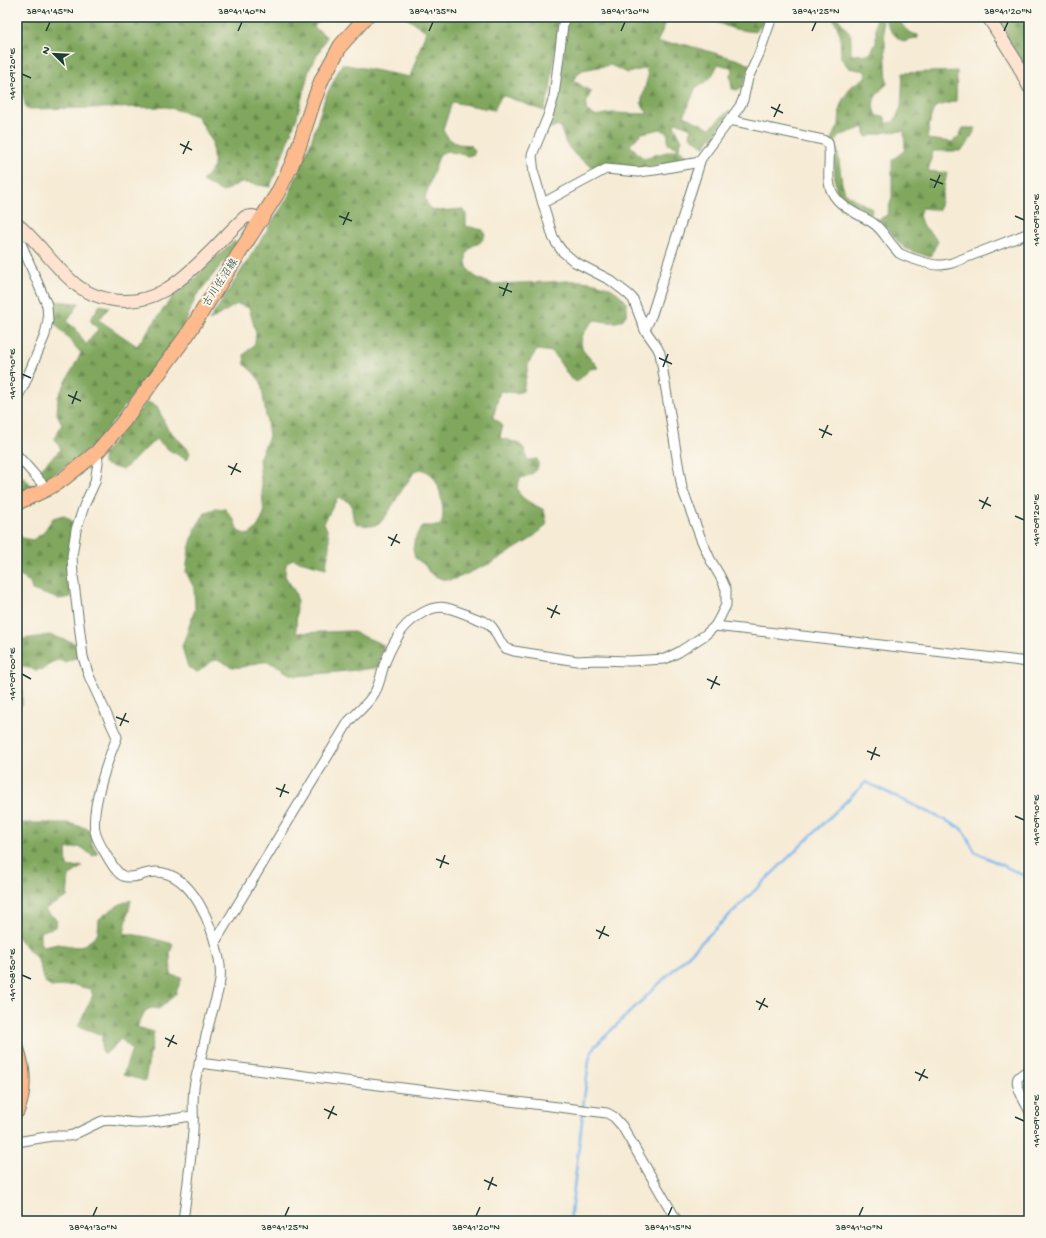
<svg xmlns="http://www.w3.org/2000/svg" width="1046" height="1238" font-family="'Gochi Hand','Klee One',sans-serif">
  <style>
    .forest { fill: url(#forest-firs); stroke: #507248; fill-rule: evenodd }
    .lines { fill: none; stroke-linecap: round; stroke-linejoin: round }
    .stream { stroke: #7ab6ec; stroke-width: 2.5 }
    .street-casing { stroke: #6a7a6c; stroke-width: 11 }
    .secondary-casing { stroke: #6a7a6c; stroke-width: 14 }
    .primary-casing { stroke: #6a7a6c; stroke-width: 16 }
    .street { stroke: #fff; stroke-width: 9 }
    .secondary { stroke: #fee3d1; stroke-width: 12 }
    .primary { stroke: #fcba8d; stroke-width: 14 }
    .ticks { fill: none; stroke: #1f3d34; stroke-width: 1.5 }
    .labels { text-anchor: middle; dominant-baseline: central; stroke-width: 4; stroke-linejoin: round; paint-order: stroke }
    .street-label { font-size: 11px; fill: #1f3d34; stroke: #fbf7ec }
    .neatline { fill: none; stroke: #1f3d34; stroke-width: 1.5 }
    .ticks-label { font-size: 10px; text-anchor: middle; fill: #1f3d34 }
  </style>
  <defs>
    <pattern id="forest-firs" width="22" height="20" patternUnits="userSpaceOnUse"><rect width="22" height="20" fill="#80a75d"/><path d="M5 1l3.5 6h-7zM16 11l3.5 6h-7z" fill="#68894e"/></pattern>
  </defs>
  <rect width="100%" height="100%" fill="#fbf7ec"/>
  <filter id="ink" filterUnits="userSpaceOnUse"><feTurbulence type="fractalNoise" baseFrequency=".025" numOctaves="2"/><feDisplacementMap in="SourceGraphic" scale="8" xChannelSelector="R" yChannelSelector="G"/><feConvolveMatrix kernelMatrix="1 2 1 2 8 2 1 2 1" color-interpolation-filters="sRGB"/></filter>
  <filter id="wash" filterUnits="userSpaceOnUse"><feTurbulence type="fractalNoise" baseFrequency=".012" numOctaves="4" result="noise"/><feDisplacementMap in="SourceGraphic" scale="16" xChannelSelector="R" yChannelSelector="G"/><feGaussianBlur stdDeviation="0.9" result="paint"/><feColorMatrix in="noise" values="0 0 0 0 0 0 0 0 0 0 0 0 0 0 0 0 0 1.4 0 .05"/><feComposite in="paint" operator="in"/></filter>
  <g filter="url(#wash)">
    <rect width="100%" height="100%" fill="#f6ebd5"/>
    <g class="forest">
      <polygon points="23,17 322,17 314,27 327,37 309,70 297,117 270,187 241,182 223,192 202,181 214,167 212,141 197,116 167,107 26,109 18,74 23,37"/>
      <path d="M 405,17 L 559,17 L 550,91 L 544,111 L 502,95 L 494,110 L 452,102 L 443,130 L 449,139 L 458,144 L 470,145 L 475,150 L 474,154 L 468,156 L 447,151 L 440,154 L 435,167 L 425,198 L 429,208 L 438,211 L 462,209 L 466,214 L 466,226 L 483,230 L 485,235 C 480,247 475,242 469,249 C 467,252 466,255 466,258 C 465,275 482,281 494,284 C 513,283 531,283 550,282 C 568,281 585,279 602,285 C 613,288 630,299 627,312 C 626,316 624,319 620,321 C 613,324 602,321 595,320 C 585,328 576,341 585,353 C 589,358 595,362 598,368 L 590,369 L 577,382 L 570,378 L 553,352 L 537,350 L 529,362 L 523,391 L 516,393 L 500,391 L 493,418 L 501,423 L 502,428 L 500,438 C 514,442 526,442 527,460 L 537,459 C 542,470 530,476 521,478 C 519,482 516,486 518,491 C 521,500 536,505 544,510 L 547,524 L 531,539 L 493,562 L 460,577 L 451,580 L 442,579 L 435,576 L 429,572 L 425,565 L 415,558 L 413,550 L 414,541 L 418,533 L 423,526 L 438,526 C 440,525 442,523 442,521 C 445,512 440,485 434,478 C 431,473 426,471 421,469 L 415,471 L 400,493 L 386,516 L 380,523 L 372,526 L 363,525 L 357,524 L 353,518 L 351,503 L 338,497 L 324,523 C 333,540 328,550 326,568 L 292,559 L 286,564 L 285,576 L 295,592 L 297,598 L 296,633 L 351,631 L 384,645 L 376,668 L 298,676 C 294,675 290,674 286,672 C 281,669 274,663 267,662 C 256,661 245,669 234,667 C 228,667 223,660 217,660 C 209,660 203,670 197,672 L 188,667 L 182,647 L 195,609 L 194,588 L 186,572 L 189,549 L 195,529 L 205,513 L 216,508 L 225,509 L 234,520 L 238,531 L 247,535 C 256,532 260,523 264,514 L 259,459 L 269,436 L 261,382 L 253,372 L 245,365 L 244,355 L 255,343 L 256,333 L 249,308 L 237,304 L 209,321 L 287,199 L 311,142 L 325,98 L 342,64 L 410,77 L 426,31 Z"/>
      <path d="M 568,17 L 668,17 L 657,43 L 683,44 L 739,60 L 750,65 L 742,88 L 737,90 L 732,89 L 730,75 L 733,68 L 718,64 C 713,75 709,83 696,87 L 684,116 L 710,128 L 728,111 L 731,112 L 704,147 L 690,136 L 691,128 L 676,122 L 674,125 L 682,140 L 679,148 L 668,144 L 668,134 L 661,129 L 642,133 L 630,145 L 643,158 L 679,149 L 692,160 L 639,169 L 607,165 L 596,169 L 576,156 L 566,144 L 560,126 L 547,129 L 559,95 ZM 610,65 L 628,73 L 646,68 L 648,76 L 641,103 L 648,114 L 612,113 L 595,116 L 586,110 L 587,100 L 591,92 L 573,80 L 582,70 Z"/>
      <polygon points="703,17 740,17 751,21 754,17 764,17 762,25 755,32 734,29"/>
      <path d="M 835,17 L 837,17 L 851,35 L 851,55 L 870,54 L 876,43 L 876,17 L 882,17 L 885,42 L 887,84 C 877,93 868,103 877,116 L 885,117 L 886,123 L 894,122 L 901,107 L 903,73 L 957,71 L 956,101 L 935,107 L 931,116 L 927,139 L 952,142 L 959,136 L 963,128 L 976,128 L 967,145 L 960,151 L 933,151 L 928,171 L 947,173 L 939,210 L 922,208 L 919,215 L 922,224 L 938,241 L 930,257 L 906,249 L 899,243 L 887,228 L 878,220 L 887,215 L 892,197 L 892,160 L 905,150 L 904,131 L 886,132 L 866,137 L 864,127 L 839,136 L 836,141 L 843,190 L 851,197 L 872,209 L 871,215 L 860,211 L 851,204 L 836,190 L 835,182 L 834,150 L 832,139 L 839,125 L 840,107 L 843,99 L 852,86 L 866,77 L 865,71 L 849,68 L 841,58 L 840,34 L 834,19 Z"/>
      <path d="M 884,17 L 898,17 C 903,27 907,33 918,35 L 918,38 L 910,39 L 905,42 C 893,37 889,28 884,17 Z"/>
      <polygon points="994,17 1029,17 1029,74"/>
      <polygon points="235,241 238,244 196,296 183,329 135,393 109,426 90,448 45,481 37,472 61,449 54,439 62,424 57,414 58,397 81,353 51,319 36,269 55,301 79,303 67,322 76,329 86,345 98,329 90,320 100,305 109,307 99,320 137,346 173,296 194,279 226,248"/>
      <polygon points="147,402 157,406 167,428 186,447 190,453 187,460 169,450 156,439 123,470 103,464 103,454"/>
      <polygon points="17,472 34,487 17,496"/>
      <path d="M 63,515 L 72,521 C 68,548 68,569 71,597 L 59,599 L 32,590 L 30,582 L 17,574 L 17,531 L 22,538 L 33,540 L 43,533 L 53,518 Z"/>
      <polygon points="49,635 75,643 78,657 65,662 58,660 50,663 44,669 36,670 21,666 18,671 22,682 22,704 17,712 17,640"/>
      <path d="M 17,823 L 68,823 L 89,829 L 92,844 L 98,853 L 93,856 L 81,847 L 66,849 L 67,867 L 83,866 L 69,876 L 67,897 L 45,909 C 47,914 54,916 57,920 L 55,927 L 40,932 L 40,942 L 43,947 L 58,944 L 77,947 L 86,944 L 94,938 L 98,932 L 99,919 C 109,911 119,903 131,900 L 124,933 L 148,937 L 173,944 L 170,953 L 171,975 L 182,978 L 175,995 L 159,1009 L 151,1008 L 145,1011 L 137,1027 L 154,1032 L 145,1081 L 123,1075 L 132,1049 L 121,1039 L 105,1055 L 102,1050 L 102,1035 L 78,1026 L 93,995 L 90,989 L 74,985 L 51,987 L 45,982 L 38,960 L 17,937 Z"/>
    </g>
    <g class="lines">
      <g class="stream">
        <polyline points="583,1107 589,1060 591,1054 595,1046 866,782 959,827 964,831 975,852 1029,878"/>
        <polyline points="570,1221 583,1112"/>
      </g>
    </g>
  </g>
  <g filter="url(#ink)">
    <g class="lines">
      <g class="street-casing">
        <g id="street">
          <path d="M 730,120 L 823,140 L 828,143 C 832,158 825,179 832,192 C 840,208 859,214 873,223 C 882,229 886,238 893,246 C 895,248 897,251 899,253 C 906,257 932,266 940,265 C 944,265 948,264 952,263 L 1029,233"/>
          <polyline points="543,203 606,169 638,172 655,170 700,162"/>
          <polyline points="17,234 47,305 48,320 45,335 24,385 17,398"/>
          <polyline points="645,330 652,314 698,169 700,160 740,106 743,100 748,78 759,54 772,17"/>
          <path d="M 97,452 L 98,463 L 95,482 L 84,506 L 76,530 L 72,556 L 73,575 L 83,657 L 89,676 L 117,737 C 108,759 91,807 95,831 C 97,841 103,849 108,858 C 112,864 116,873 123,876 C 133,880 145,872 156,872 C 194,873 213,928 219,959 C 223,978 218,991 213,1009 C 208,1026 204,1044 200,1062 C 198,1070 195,1079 194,1088 C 192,1102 194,1117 193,1131 C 191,1161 187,1191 183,1221"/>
          <polyline points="17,455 47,489"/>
          <polyline points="715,626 1029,662"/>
          <path d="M 215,942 L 349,721 C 358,712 369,703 375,692 C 381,682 381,670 386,660 C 390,650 396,639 402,630 C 412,618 431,604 447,608 C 459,611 473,617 485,622 C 496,626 497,640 505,648 C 508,649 511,650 514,651 L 577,661 L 598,660 L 630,661 L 665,659 L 679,652 L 705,635 L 715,626 L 719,619 L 726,605 L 726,589 L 721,578 L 710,559 L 701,539 L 682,488 L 660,353 L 657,347 L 645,330 L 633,299 L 628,294 L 610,280 L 575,262 L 562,251 L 557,244 L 553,237 L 534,174 L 532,155 L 548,116 L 554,96 L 564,17"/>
          <polyline points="199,1063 607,1113 614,1117 622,1126 677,1221"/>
          <path d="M 1029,1070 C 1026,1072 1020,1075 1018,1078 C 1014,1084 1026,1104 1029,1110"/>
          <path d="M 17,1142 L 52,1136 L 68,1136 L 73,1135 L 102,1121 C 114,1118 125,1123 137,1123 C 155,1123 175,1118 193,1116"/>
        </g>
      </g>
      <g class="secondary-casing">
        <g id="secondary">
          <polyline points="988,17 1016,61 1029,87"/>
          <path d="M 17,224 C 40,243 56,270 79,287 C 88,293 98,297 108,299 C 151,309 180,282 208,254 C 220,242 232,229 245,217 L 253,216 L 262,220"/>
        </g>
      </g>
      <g class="primary-casing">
        <g id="primary">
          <polyline points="17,503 47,489 62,480 97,452 123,422 187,335 277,194 291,166 299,146 313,103 322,79 341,45 366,17"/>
          <path d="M 17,1049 C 24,1069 25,1091 17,1111"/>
        </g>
      </g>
      <use href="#street" class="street"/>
      <use href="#secondary" class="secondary"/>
      <use href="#primary" class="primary"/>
    </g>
  </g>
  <path class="ticks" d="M 46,31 L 50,22M 238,31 L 242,22M 429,31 L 433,22M 621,31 L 625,22M 812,31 L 816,22M 1004,31 L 1008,22M 22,74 L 31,78M 771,107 L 783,113M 774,117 L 780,104M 180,144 L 192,150M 183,154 L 189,141M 930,179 L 943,184M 934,188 L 940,175M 339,216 L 352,221M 1015,216 L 1024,220M 343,225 L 349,212M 499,287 L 512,292M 503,296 L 508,283M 659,358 L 672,364M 663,367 L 668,354M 22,374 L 31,378M 68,395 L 81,401M 72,404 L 77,391M 819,429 L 832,435M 822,438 L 828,425M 228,466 L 241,472M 231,475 L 237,463M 979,500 L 991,506M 982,509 L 988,497M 1015,516 L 1024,520M 388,537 L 400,543M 391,546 L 397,534M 547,608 L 560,614M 551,618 L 557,605M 22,674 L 31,679M 707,679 L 720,685M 711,689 L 717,676M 116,717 L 129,722M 120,726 L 126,713M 867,751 L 880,756M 871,760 L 876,747M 276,788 L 289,793M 280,797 L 285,784M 1015,816 L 1024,820M 436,859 L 449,864M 440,868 L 445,855M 596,930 L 609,936M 599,939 L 605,926M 22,975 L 31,979M 756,1001 L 768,1007M 759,1010 L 765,998M 165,1038 L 177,1044M 168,1047 L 174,1035M 915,1072 L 928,1078M 919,1081 L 925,1069M 324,1109 L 337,1115M 1015,1117 L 1024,1121M 328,1119 L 334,1106M 484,1180 L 497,1186M 488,1190 L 493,1177M 93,1216 L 97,1207M 285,1216 L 289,1207M 476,1216 L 480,1207M 668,1216 L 672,1207M 859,1216 L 863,1207"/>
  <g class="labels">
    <g class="street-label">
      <text transform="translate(221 283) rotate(-57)">古川佐沼線</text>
    </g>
  </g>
  <rect width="1046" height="1238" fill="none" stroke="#fbf7ec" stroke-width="44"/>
  <g transform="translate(54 54) rotate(294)" stroke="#fbf7ec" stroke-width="3" paint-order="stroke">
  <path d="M0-3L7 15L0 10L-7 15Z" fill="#1f3d34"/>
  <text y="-6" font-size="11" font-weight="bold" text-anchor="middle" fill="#1f3d34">N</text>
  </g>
  <rect x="22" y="22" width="1002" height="1194" class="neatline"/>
  <g class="ticks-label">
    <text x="50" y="14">38°41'45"N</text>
    <text x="242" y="14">38°41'40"N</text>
    <text x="433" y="14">38°41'35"N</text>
    <text x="625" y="14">38°41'30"N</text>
    <text x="816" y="14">38°41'25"N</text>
    <text x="1008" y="14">38°41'20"N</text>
    <text transform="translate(11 74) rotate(-90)" y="4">141°09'20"E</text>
    <text transform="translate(1035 220) rotate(-90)" y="4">141°09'30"E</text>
    <text transform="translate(11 374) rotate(-90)" y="4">141°09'10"E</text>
    <text transform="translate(1035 520) rotate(-90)" y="4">141°09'20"E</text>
    <text transform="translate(11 674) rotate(-90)" y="4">141°09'00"E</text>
    <text transform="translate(1035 820) rotate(-90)" y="4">141°09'10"E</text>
    <text transform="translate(11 975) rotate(-90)" y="4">141°08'50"E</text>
    <text transform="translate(1035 1121) rotate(-90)" y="4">141°09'00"E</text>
    <text x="93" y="1230">38°41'30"N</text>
    <text x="285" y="1230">38°41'25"N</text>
    <text x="476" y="1230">38°41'20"N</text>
    <text x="668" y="1230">38°41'15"N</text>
    <text x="859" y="1230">38°41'10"N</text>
  </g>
</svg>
